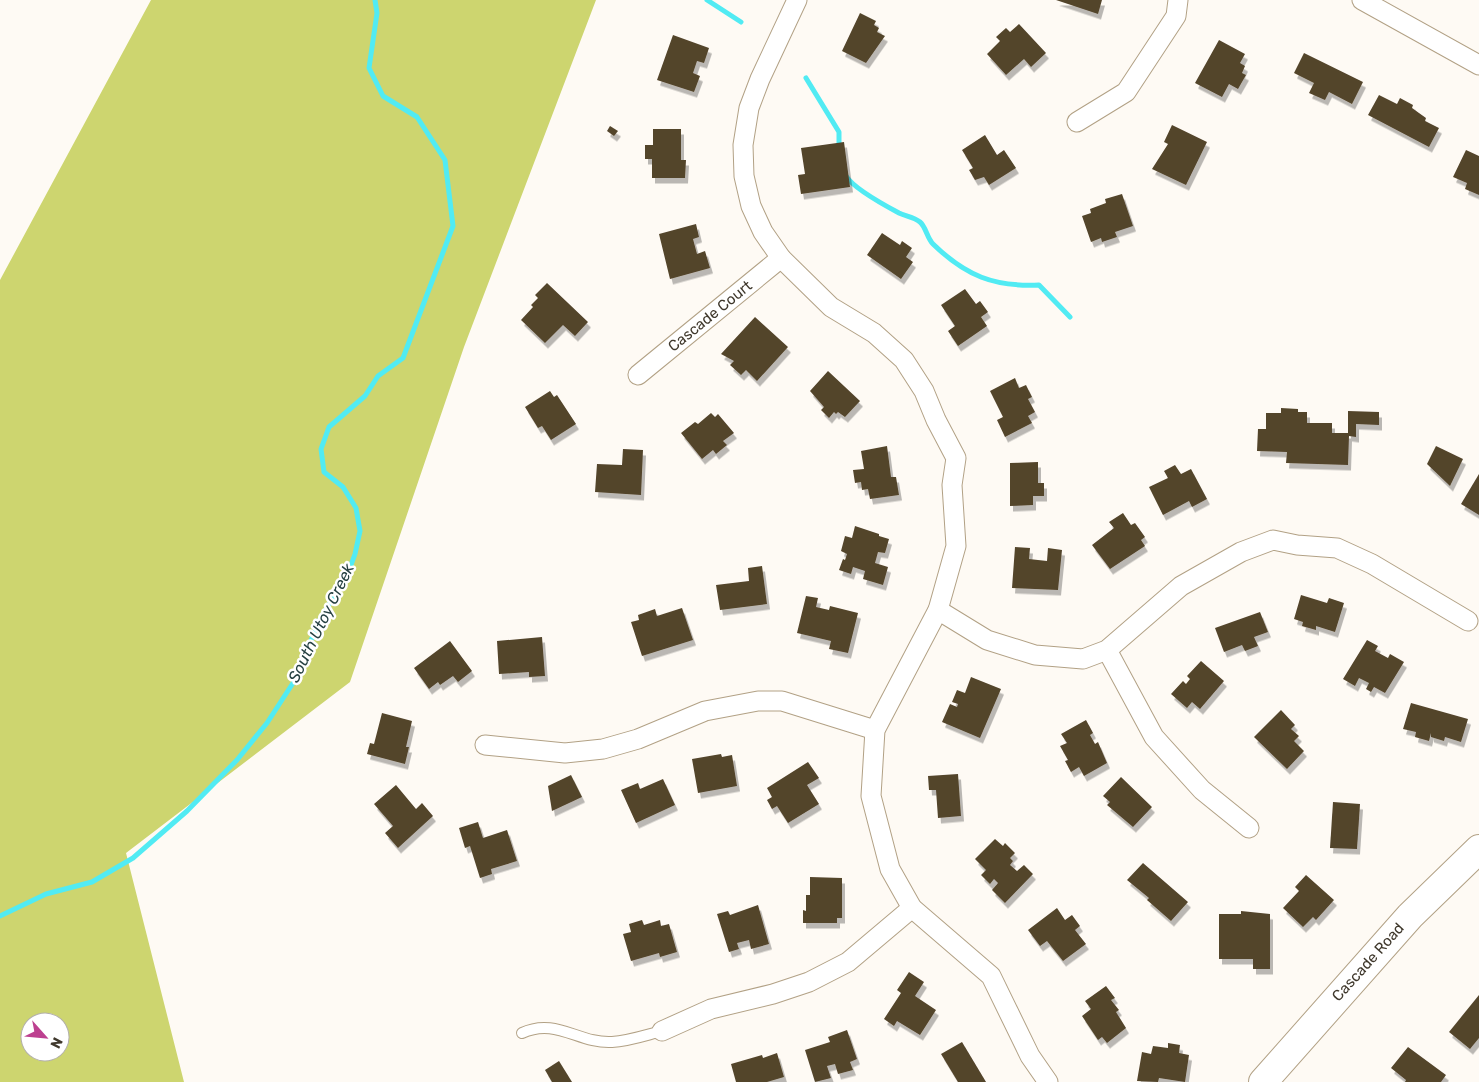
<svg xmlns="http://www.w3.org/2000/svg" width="1479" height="1082" font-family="Rubik,sans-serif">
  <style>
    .forest { fill: #cdd56f; fill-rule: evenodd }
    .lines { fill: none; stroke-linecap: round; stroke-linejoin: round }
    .stream { stroke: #51ebf3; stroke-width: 5 }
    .building { fill: #53442b; filter: url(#shadow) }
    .lane-casing { stroke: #b2a185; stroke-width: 12 }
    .street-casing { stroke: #b2a185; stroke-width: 21 }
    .secondary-casing { stroke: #b2a185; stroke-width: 30 }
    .lane { stroke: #fff; stroke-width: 10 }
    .street { stroke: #fff; stroke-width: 19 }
    .secondary { stroke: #fff; stroke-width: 28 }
    .labels { text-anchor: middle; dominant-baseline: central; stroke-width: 5; stroke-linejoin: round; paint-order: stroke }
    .street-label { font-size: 15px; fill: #3f382c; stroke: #fff }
    .water-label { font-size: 16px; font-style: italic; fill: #274142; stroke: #fff }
  </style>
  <defs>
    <filter id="shadow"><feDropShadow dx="3" dy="5.5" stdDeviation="0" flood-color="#0004"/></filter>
  </defs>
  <rect width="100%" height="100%" fill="#fefaf4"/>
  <path class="forest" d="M 151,0 L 596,0 L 464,347 L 350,682 L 126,853 L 184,1082 L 0,1082 L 0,280 ZM 30,1022 L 60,1022 L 60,1052 L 30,1052 Z"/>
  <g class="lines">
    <g class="stream">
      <polyline points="707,0 741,22"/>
      <polyline points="806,78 839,132 839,148"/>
      <path d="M 846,176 C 854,189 884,205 899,213 C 905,216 914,217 920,222 C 926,227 927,238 933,244 C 966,276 994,287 1039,285 L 1070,317"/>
      <polyline points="0,916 46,894 92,882 133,858 187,811 237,760 267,723 293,683 321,617 347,576 355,554 360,531 356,508 343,487 324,472 321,449 329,427 365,396 378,376 403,358 453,226 445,160 417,117 383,96 369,68 377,13 375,0"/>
    </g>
  </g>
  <g class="building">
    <polygon points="1056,0 1102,0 1098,14"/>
    <polygon points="860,13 876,21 874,25 879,28 877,32 885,36 866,63 842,51"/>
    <polygon points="1019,24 1046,53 1031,67 1024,59 1006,75 987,54 1000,41 996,37 1006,28 1010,32"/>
    <polygon points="673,35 709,48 704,63 697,61 693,73 700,76 694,92 657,80"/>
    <polygon points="1219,40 1245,54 1240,63 1245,66 1242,73 1246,75 1238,89 1229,84 1222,97 1195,83"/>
    <polygon points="1304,53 1363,82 1352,104 1329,92 1325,100 1309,93 1314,83 1294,73"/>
    <polygon points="1379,95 1397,104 1400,98 1413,105 1412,108 1426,118 1425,121 1439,128 1429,147 1368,115"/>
    <polygon points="1172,125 1207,142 1186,185 1152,169 1168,144 1164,142"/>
    <polygon points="610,126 618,131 614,136 607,131"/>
    <polygon points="653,129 681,129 681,160 686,160 685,178 652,178 652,159 645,159 645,145 653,145"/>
    <polygon points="985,135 997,155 1004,150 1016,168 989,185 984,177 975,180 969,170 973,168 962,150"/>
    <polygon points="844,142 850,187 801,194 798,175 805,174 801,148"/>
    <polygon points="1466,150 1479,156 1479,195 1465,189 1467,183 1453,177"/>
    <polygon points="1122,194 1133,226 1115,232 1117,237 1102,242 1101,238 1091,242 1082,216 1091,213 1090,209 1106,203 1105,199"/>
    <polygon points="696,224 699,237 693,239 697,254 705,251 710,268 670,279 659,234"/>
    <polygon points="882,233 900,245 902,241 912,248 906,257 913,262 901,279 867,255"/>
    <polygon points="547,283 588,322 575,336 563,325 545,343 521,320 533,307 531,305 538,298 535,295"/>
    <polygon points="965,289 976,304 980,301 988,312 981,317 987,326 958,346 948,331 955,326 941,305"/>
    <polygon points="755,317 788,347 757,381 746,370 741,375 730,365 734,361 721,354"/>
    <polygon points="828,371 860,401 845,417 838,412 836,414 834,412 829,418 821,410 824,407 810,391"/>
    <polygon points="1015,378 1019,388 1026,385 1032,397 1028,399 1035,412 1028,416 1032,423 1005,437 997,420 1003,417 990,391"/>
    <polygon points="550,391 554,397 557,395 576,424 551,440 542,426 538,428 525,407"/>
    <polygon points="1281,408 1298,409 1298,412 1307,412 1307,423 1332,423 1332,433 1348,433 1348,411 1379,412 1379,425 1356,424 1356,437 1349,436 1348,465 1286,463 1287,452 1257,451 1258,429 1266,429 1266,413 1281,413"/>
    <polygon points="711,413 715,417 718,414 734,433 723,441 727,445 716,454 713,450 702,459 681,433 695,422 698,424"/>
    <polygon points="887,446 891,477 896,477 899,495 870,499 868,489 862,490 861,482 855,483 853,470 864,469 861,451"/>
    <polygon points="1436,446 1463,459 1450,486 1427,464"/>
    <polygon points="623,449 643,450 641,495 595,492 597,464 622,465"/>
    <polygon points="1038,462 1038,483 1044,483 1044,496 1033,496 1033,505 1010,506 1010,463"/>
    <polygon points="1175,465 1181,474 1191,469 1207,499 1192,507 1189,501 1163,515 1149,487 1168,478 1164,471"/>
    <polygon points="1479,474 1479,515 1461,504"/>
    <polygon points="1123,513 1131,525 1135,523 1145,537 1141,540 1145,546 1110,569 1092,545 1114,528 1109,522"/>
    <polygon points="855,526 879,534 879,536 889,539 885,553 878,552 875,563 888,567 883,585 863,579 865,571 853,567 851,574 839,570 843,559 845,560 847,554 841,551 845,536 852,538"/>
    <polygon points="1015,547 1030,548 1029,559 1047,561 1048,548 1062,550 1058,590 1012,588"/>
    <polygon points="762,566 767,604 720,610 716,585 749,581 748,568"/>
    <polygon points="1301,595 1327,603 1329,598 1344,603 1335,632 1316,626 1316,630 1302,626 1303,622 1294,619"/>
    <polygon points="806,596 818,598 816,607 829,610 830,606 858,613 848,653 829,649 831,641 797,633"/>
    <polygon points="682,608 693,640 642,656 631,622 639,620 638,615 655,609 657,616"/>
    <polygon points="1260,612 1268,632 1254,637 1258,646 1245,651 1242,645 1224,652 1215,628"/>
    <polygon points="542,637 545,676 529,677 529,672 499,674 497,641"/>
    <polygon points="1367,640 1378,646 1375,651 1388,658 1390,654 1404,662 1385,693 1374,687 1371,692 1366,689 1369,683 1359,678 1355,686 1343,679"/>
    <polygon points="450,641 472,671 458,682 453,676 440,685 438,682 429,689 414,668"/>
    <polygon points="1201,661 1224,681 1200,709 1192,702 1187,708 1171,694 1183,681 1186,684 1190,679 1187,676"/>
    <polygon points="971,677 1001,689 980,738 942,722 950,704 957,707 958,704 952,702 957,690 965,693"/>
    <polygon points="1411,703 1468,719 1461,742 1445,737 1444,741 1431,737 1431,733 1429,741 1415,737 1416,732 1403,729"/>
    <polygon points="1281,710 1295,725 1291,729 1299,736 1294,741 1304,751 1287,769 1254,737"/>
    <polygon points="382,713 412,721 406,747 409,747 405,764 367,754 370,743 374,744"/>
    <polygon points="1086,720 1093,733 1090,735 1095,744 1098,742 1107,763 1084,776 1079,767 1071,772 1065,761 1068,760 1060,746 1067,743 1061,734"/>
    <polygon points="721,754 722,757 732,755 737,786 698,793 692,759"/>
    <polygon points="808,762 819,778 807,785 819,804 788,823 777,806 772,809 767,800 772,797 767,788"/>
    <polygon points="958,774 961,816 938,818 936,790 929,790 928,776"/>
    <polygon points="571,775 582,797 552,811 548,786"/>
    <polygon points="1121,777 1152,807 1133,827 1107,805 1110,802 1103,796"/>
    <polygon points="663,779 675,805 636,823 621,790 638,783 640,789"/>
    <polygon points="396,785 416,809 422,803 433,816 398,848 385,833 393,826 374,804"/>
    <polygon points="1333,802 1360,804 1357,849 1330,848"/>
    <polygon points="478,822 483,838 507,830 517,861 491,869 492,874 480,878 470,846 465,848 459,828"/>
    <polygon points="995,839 1003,846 1005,843 1015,853 1010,858 1013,861 1010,865 1017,871 1024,865 1033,874 1005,903 992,890 998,883 994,879 990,884 981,875 986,870 975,859"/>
    <polygon points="1143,863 1188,902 1171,921 1147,900 1149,898 1127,880"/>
    <polygon points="1306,875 1334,900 1316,920 1313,917 1303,927 1283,908 1299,891 1295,887"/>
    <polygon points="810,877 842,878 842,918 837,918 837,923 803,923 803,910 806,911 806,895 810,895"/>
    <polygon points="758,905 769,944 751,949 749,940 737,943 739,949 729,952 717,914 728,911 730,915"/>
    <polygon points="1057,908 1065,920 1072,915 1080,926 1075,930 1086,944 1063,961 1047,941 1040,946 1028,930"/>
    <polygon points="1241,911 1270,914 1270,969 1253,969 1253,959 1219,959 1219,914 1241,914"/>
    <polygon points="642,920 644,925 660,920 661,926 669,924 677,952 660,957 659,953 631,961 623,934 631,932 629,924"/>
    <polygon points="909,972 924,982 915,996 936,1010 920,1035 897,1021 894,1026 884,1019 901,993 897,990"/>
    <polygon points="1106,986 1115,998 1111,1000 1119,1010 1116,1012 1126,1028 1107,1043 1102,1037 1098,1040 1082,1016 1091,1009 1085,1001"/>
    <polygon points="1479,995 1479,1038 1470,1049 1449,1032"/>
    <polygon points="847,1030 857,1059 850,1062 853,1070 838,1074 835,1064 827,1066 831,1078 815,1082 805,1050 830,1042 828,1037"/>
    <polygon points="962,1042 986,1082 958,1082 941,1054"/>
    <polygon points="1168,1043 1180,1045 1179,1053 1189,1055 1185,1082 1159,1078 1158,1082 1137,1081 1142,1052 1151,1054 1153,1046 1168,1048"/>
    <polygon points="1408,1047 1446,1075 1441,1082 1405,1082 1406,1080 1391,1068"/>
    <polygon points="777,1053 784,1077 767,1082 736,1082 731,1064 762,1055 763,1058"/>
    <polygon points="559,1061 572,1082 552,1082 545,1070"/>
  </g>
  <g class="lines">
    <g class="lane-casing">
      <path id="lane" d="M 522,1033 C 556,1017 579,1044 612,1042 C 629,1041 646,1035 662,1031"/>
    </g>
    <g class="street-casing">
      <g id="street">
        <polyline points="797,0 760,79 749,108 743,145 744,176 751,206 763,232 781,258 831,307 874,333 904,360 924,391 936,420 956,458 952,485 956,546 938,610 875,730 871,796 890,869 912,908 991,976 1030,1056 1048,1082"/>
        <polyline points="1362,0 1479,65"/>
        <polyline points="1077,122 1126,92 1176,16 1178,0"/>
        <polyline points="638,375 781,258"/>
        <polyline points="938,610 987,640 1035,655 1083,659 1107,650 1181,586 1241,552 1273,540 1297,545 1337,548 1372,564 1468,621"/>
        <polyline points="1107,650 1154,737 1202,790 1249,828"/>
        <polyline points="485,745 565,753 603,749 638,739 705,711 758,701 782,701 875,730"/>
        <polyline points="662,1031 711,1009 773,994 809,982 848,962 912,908"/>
      </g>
    </g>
    <g class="secondary-casing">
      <polyline id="secondary" points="1263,1082 1410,916 1479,849"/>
    </g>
    <use href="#lane" class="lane"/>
    <use href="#street" class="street"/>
    <use href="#secondary" class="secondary"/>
  </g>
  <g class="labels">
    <g class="street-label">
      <text transform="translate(710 316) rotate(-39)">Cascade Court</text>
      <text transform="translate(1368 962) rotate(-48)">Cascade Road</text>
    </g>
    <g class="water-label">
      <text transform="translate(321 623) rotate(-64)">South Utoy Creek</text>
    </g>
  </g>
  <g transform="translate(45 1037) rotate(117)"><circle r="24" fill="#ffffff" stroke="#b2afab"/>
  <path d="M0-4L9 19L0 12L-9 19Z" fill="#bd4090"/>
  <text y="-8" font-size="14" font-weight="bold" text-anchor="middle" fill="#3f382c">N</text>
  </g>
</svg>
